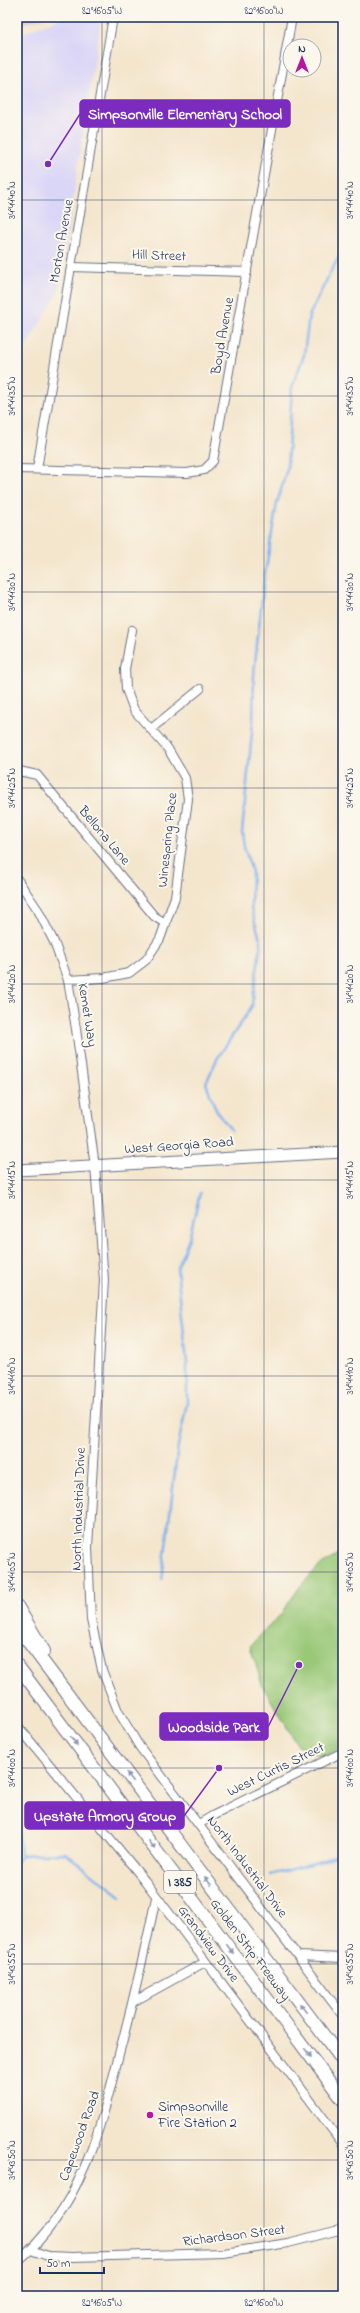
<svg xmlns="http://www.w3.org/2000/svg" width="360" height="2313" font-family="'Indie Flower',sans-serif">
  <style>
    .built { fill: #dad6f7 }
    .industrial { fill: #c0c2dd }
    .green { fill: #99c877; stroke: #5a7c6a }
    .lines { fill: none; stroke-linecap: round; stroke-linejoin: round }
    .stream { stroke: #81b3ee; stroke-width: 2.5 }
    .minor-casing { stroke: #676f85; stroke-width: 10 }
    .major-casing { stroke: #676f85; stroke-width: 13 }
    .highway-casing { stroke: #676f85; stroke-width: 14 }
    .minor { stroke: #fff; stroke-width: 8 }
    .major { stroke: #fff; stroke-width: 11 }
    .highway { stroke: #fff; stroke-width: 12 }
    .oneway { fill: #8d97ae }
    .ticks { fill: none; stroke: #1b2f5e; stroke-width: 1; stroke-opacity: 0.45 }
    .poi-dot { fill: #b5179e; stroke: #fbf7ec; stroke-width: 1.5 }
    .labels { text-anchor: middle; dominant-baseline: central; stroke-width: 4; stroke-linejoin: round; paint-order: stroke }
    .shield { fill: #fbf7ec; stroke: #5e6b89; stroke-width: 1 }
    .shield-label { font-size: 13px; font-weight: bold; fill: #1b2f5e }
    .street-label { font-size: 14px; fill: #1b2f5e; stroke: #fbf7ec }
    .poi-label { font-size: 14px; fill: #1b2f5e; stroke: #fbf7ec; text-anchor: start }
    .leader { fill: none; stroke: #7b2cbf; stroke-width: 1.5 }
    .callout-dot { fill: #7b2cbf; stroke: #fbf7ec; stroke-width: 1.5 }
    .callout { fill: #7b2cbf; stroke: #7b2cbf; stroke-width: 1.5 }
    .callout-label { font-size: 15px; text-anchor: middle; font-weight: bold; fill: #fff }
    .neatline { fill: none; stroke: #1b2f5e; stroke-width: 1.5 }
    .ticks-label { font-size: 10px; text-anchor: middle; fill: #1b2f5e }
  </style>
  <rect width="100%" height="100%" fill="#fbf7ec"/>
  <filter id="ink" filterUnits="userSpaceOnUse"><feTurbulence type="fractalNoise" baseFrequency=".025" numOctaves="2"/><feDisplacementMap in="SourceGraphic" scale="8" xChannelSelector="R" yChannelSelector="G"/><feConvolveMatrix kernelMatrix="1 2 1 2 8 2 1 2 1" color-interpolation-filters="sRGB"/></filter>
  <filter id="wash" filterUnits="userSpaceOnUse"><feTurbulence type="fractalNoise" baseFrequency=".012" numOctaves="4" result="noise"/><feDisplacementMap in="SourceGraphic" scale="16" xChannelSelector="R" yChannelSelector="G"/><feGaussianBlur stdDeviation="0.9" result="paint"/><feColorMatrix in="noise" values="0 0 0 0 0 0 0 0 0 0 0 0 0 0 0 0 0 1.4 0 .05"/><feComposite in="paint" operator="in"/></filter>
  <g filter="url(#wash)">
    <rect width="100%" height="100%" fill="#f4e6cd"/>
    <polygon class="built" points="63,17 89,17 101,20 58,293 17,362 17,35"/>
    <polygon class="industrial" points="17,17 45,17 17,25"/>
    <polygon class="green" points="343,1552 343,1747 322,1757 298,1746 262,1685 250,1646 281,1614 299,1588 318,1567"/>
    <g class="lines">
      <g class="stream">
        <polyline points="343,110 338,144 343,176"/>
        <polyline points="231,1130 216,1110 206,1083 217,1059 252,1006 261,942 251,908 252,872 244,846 242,832 253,723 254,673 264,580 277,503 287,469 292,387 304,355 309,316 332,269 343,251"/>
        <polyline points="162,1580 178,1446 187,1403 187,1362 177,1268 189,1238 200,1193"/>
        <polyline points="17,1821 21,1855 17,1861"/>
        <polyline points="21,1855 65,1853 121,1896"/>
        <polyline points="270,1875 325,1860 343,1853"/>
      </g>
    </g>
  </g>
  <g filter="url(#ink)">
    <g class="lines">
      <g class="minor-casing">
        <g id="minor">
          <polyline points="71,267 247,272"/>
          <polyline points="17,469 187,473 204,470 213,461 292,17"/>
          <polyline points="37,469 113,17"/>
          <polyline points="151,729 200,689"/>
          <polyline points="19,771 37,775 154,916 166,924"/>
          <polyline points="17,879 38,910 54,942 68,980 76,1029 95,1166 104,1280 88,1547 91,1620 102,1670 118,1711 139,1746 343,2016"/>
          <polyline points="68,980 103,978 129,973 146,960 160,939 175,897 188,799 185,778 168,749 134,710 126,689 125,669 132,630"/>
          <polyline points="17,1725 145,1881 343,2144"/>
          <polyline points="199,1824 214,1815 343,1752"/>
          <polyline points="298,1956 343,1958"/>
          <polyline points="133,2002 205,1962"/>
          <polyline points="31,2250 48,2256 72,2257 224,2253 288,2243 343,2229"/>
          <path d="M 17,2262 C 80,2209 100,2131 119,2054 C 133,2002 145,1950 156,1898"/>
        </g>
      </g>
      <g class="major-casing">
        <polyline id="major" points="17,1170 343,1152"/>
      </g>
      <g class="highway-casing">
        <g id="highway">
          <polyline points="17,1606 44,1651"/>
          <polyline points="17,1627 343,2061"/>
          <polyline points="17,1665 343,2100"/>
        </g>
      </g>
      <use href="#minor" class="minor"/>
      <use href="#major" class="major"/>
      <use href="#highway" class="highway"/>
    </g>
    <defs><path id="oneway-solid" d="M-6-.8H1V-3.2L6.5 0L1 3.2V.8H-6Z"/></defs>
    <g class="oneway">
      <use href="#oneway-solid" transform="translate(74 1741) rotate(53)"/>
      <use href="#oneway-solid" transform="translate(130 1777) rotate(-127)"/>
      <use href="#oneway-solid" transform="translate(152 1845) rotate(53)"/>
      <use href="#oneway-solid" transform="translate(208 1881) rotate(-127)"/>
      <use href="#oneway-solid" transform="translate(230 1949) rotate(53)"/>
      <use href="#oneway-solid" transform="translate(303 2008) rotate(-127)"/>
      <use href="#oneway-solid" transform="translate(308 2053) rotate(53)"/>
    </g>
  </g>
  <path class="ticks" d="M 102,17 L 102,2296M 264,17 L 264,2296M 17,200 L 343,200M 17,396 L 343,396M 17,592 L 343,592M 17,788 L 343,788M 17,984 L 343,984M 17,1180 L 343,1180M 17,1376 L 343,1376M 17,1572 L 343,1572M 17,1768 L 343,1768M 17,1964 L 343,1964M 17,2160 L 343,2160"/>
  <circle class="poi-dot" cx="150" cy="2115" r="4"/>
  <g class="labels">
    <rect class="shield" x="164" y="1871" width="32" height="22" rx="3"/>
    <g class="shield-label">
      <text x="180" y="1882">I 385</text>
    </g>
    <g class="street-label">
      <text transform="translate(62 241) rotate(-80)">Morton Avenue</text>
      <text transform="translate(159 256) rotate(2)">Hill Street</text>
      <text transform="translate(223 336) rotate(-80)">Boyd Avenue</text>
      <text transform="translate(104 836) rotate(50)">Bellona Lane</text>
      <text transform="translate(168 840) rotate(-84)">Winespring Place</text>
      <text transform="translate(87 1015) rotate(81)">Kemet Way</text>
      <text transform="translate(179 1146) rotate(-4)">West Georgia Road</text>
      <text transform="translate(79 1509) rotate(-88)">North Industrial Drive</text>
      <text transform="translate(276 1770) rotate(-26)">West Curtis Street</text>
      <text transform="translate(247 1867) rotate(53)">North Industrial Drive</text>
      <text transform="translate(208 1944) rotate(53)">Grandview Drive</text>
      <text transform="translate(250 1950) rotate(53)">Golden Strip Freeway</text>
      <text transform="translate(80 2136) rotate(-70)">Capewood Road</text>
      <text transform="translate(234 2236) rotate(-7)">Richardson Street</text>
    </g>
    <g class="poi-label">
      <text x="158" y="2107">Simpsonville<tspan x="158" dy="16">Fire Station 2</tspan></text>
    </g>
  </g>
  <path class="leader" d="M48 164L80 114M299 1665L268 1727M219 1768L184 1816"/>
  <g class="callout-dot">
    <circle cx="48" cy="164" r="4"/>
    <circle cx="299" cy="1665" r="4"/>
    <circle cx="219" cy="1768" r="4"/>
  </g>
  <g class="callout">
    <rect x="80" y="100" width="210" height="27" rx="4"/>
    <rect x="160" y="1713" width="108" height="27" rx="4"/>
    <rect x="25" y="1802" width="159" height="27" rx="4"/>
  </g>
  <g class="callout-label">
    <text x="185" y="119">Simpsonville Elementary School</text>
    <text x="214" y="1732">Woodside Park</text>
    <text x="105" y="1821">Upstate Armory Group</text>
  </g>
  <rect width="360" height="2313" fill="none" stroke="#fbf7ec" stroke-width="44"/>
  <g transform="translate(302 58)"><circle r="19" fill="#fbf7ec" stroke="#a1a7b3"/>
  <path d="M0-3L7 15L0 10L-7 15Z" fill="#b5179e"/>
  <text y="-6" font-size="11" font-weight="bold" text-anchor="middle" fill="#1b2f5e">N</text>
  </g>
  <path d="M40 2267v6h64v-6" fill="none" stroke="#1b2f5e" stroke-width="2"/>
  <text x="46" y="2267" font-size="12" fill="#1b2f5e" stroke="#fbf7ec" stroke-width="3" paint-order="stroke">50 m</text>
  <rect x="22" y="22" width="316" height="2269" class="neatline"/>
  <g class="ticks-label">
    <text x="102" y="14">82°16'05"W</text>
    <text x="264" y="14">82°16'00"W</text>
    <text transform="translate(11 200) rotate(-90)" y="4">34°44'40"N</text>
    <text transform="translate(349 200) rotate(-90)" y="4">34°44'40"N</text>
    <text transform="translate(11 396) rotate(-90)" y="4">34°44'35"N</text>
    <text transform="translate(349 396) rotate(-90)" y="4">34°44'35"N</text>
    <text transform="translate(11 592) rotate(-90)" y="4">34°44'30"N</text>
    <text transform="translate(349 592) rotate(-90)" y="4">34°44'30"N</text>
    <text transform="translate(11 788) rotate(-90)" y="4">34°44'25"N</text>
    <text transform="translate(349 788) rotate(-90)" y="4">34°44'25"N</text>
    <text transform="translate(11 984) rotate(-90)" y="4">34°44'20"N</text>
    <text transform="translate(349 984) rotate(-90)" y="4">34°44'20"N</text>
    <text transform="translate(11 1180) rotate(-90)" y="4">34°44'15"N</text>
    <text transform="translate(349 1180) rotate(-90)" y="4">34°44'15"N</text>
    <text transform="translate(11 1376) rotate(-90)" y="4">34°44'10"N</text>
    <text transform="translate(349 1376) rotate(-90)" y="4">34°44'10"N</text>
    <text transform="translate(11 1572) rotate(-90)" y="4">34°44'05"N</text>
    <text transform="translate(349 1572) rotate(-90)" y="4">34°44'05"N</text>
    <text transform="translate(11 1768) rotate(-90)" y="4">34°44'00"N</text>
    <text transform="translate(349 1768) rotate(-90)" y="4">34°44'00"N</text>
    <text transform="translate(11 1964) rotate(-90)" y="4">34°43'55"N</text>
    <text transform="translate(349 1964) rotate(-90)" y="4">34°43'55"N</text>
    <text transform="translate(11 2160) rotate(-90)" y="4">34°43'50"N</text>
    <text transform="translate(349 2160) rotate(-90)" y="4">34°43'50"N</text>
    <text x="102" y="2306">82°16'05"W</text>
    <text x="264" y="2306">82°16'00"W</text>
  </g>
</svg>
